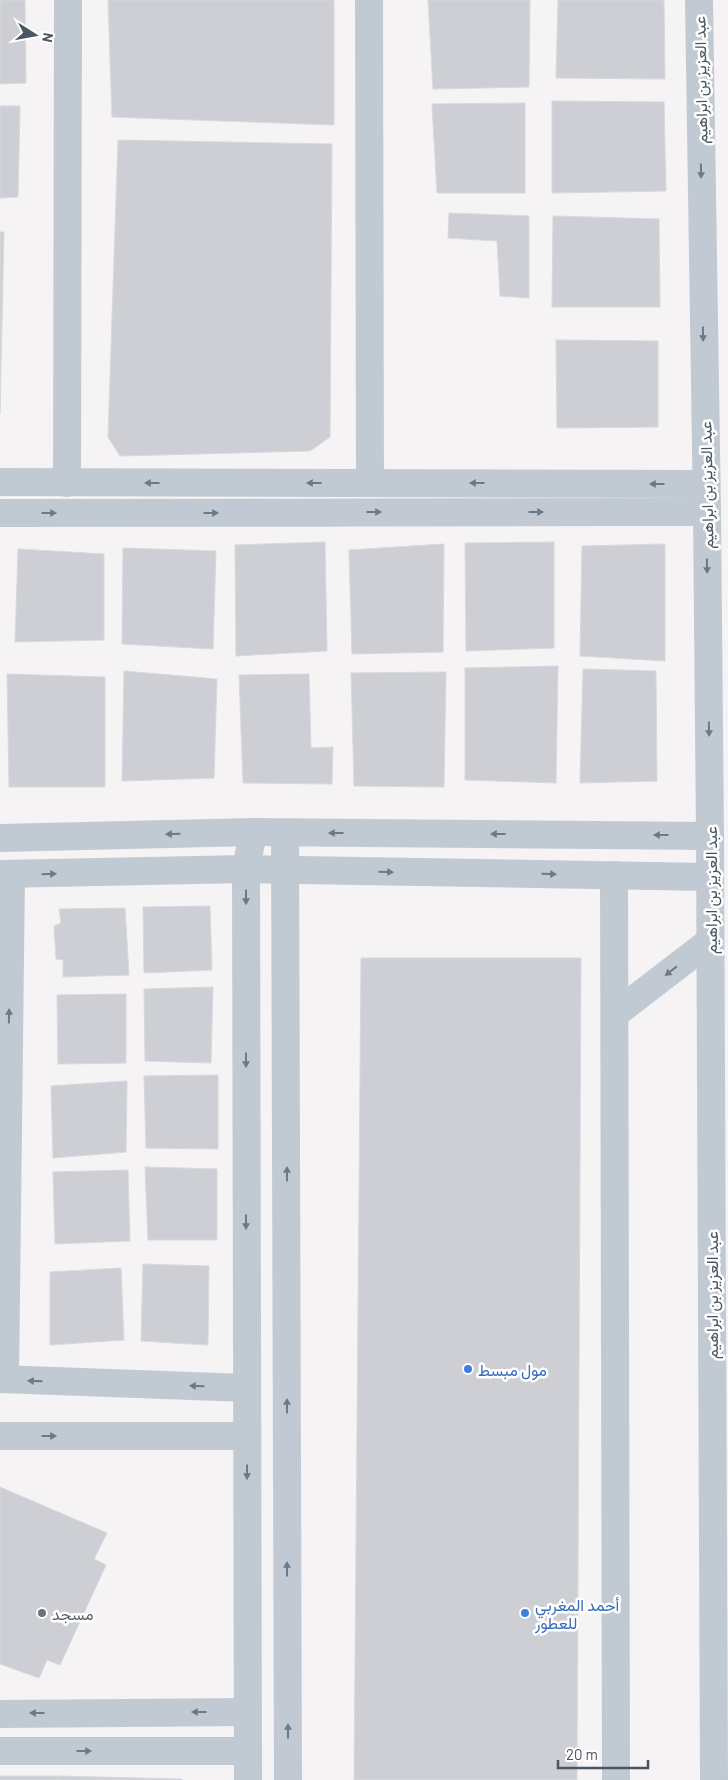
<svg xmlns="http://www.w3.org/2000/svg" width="728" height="1780" font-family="Barlow,Vazirmatn,sans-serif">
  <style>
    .building { fill: #cdcfd5; stroke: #d7d9de }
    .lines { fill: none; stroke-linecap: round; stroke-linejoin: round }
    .minor { stroke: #c1cad2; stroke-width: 28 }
    .oneway { fill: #6e7983 }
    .shop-dot { fill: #3f7fe0; stroke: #fff; stroke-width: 2 }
    .worship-dot { fill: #6b7280; stroke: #fff; stroke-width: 2 }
    .labels { text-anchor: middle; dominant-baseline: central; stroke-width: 5; stroke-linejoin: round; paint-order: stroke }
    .street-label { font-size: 16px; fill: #4a5661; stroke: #fff }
    .shop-label { font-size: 16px; fill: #366cbe; stroke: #fff; text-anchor: start }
    .worship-label { font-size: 16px; fill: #5b616d; stroke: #fff; text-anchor: start }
  </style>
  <rect width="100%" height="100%" fill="#f5f3f3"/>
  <g class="building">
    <polygon points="0,0 25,0 26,83 0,84"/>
    <polygon points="108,0 334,0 334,125 112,117"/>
    <polygon points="428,0 530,0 529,87 433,89"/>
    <polygon points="558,0 664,0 665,79 556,78"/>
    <polygon points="552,101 664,102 666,191 552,193"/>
    <polygon points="525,103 525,193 437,193 432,104"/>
    <polygon points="0,106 20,106 18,197 0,198"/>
    <polygon points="118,140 332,144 330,437 310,451 120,456 108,437"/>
    <polygon points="449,213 529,216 529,298 500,296 497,241 448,238"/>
    <polygon points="553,216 659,219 660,307 552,307"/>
    <polygon points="0,232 4,232 0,414"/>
    <polygon points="556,340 658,341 658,427 557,428"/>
    <polygon points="325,542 327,651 236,656 235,545"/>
    <polygon points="554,542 554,648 466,651 465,543"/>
    <polygon points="444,544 443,652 352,654 349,550"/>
    <polygon points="665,544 665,661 580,656 582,546"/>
    <polygon points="123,548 216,551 213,649 122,644"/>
    <polygon points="18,549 104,554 104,640 15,642"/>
    <polygon points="558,666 556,783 465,780 465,668"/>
    <polygon points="583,669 656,671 657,781 580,783"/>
    <polygon points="124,671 217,679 214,778 122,781"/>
    <polygon points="446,672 444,787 354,786 351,673"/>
    <polygon points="7,674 105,677 105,787 9,787"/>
    <polygon points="309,674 311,748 333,747 332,784 243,783 239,675"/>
    <polygon points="210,906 212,970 144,973 143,907"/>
    <polygon points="125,908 129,975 63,977 63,960 56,959 54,926 61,923 59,909"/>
    <polygon points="361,958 581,958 577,1780 354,1780"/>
    <polygon points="213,987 211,1063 145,1061 144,989"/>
    <polygon points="126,994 126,1063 58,1064 57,995"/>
    <polygon points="218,1075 218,1149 146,1148 144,1076"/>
    <polygon points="127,1081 126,1152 53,1158 51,1086"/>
    <polygon points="145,1167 217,1169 217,1240 148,1240"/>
    <polygon points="128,1170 130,1241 55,1244 53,1172"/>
    <polygon points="143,1264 209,1266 208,1345 141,1341"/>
    <polygon points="121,1268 124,1340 50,1345 50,1272"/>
    <polygon points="0,1487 107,1533 94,1559 106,1565 60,1665 47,1660 39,1678 0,1664"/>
    <rect x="0" y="1776" width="58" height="4"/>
    <polygon points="58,1776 182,1779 182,1780 58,1780"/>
  </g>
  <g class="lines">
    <g class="minor">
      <polyline points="369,0 370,483"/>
      <polyline points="699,0 707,512 710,836 714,1780"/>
      <polyline points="0,482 706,484"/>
      <polyline points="67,483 68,0"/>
      <polyline points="0,513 707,512"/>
      <polyline points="285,833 288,1780"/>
      <polyline points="0,838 253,832 710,836"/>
      <polyline points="0,874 246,869 709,877"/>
      <polyline points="614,875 616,1780"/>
      <polyline points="615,1014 710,941"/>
      <polyline points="0,1379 246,1388"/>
      <polyline points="5,1379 11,875"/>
      <polyline points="0,1436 247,1436"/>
      <polyline points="0,1714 248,1712"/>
      <polyline points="0,1751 248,1751"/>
      <polyline points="248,1780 246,869 253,832"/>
    </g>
  </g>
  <defs><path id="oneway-solid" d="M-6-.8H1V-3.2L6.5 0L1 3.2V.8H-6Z" transform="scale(1.25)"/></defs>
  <g class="oneway">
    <use href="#oneway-solid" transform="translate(701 171) rotate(89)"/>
    <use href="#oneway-solid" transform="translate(703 334) rotate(89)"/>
    <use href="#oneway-solid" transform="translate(152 483) rotate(-180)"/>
    <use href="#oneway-solid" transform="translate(314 483) rotate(-180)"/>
    <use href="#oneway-solid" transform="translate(477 483) rotate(-180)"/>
    <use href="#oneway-solid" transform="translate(657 484) rotate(-180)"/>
    <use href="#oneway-solid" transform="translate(374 512)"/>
    <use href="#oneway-solid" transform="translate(536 512)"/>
    <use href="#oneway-solid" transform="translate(49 513)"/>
    <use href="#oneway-solid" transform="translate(211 513)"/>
    <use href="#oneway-solid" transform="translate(707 566) rotate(89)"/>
    <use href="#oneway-solid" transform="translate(709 729) rotate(89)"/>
    <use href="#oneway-solid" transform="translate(336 833) rotate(-180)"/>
    <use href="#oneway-solid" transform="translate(173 834) rotate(178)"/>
    <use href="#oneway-solid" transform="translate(498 834) rotate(-180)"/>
    <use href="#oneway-solid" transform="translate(661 835) rotate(-180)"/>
    <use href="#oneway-solid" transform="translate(386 872) rotate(1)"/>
    <use href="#oneway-solid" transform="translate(49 874) rotate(-1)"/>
    <use href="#oneway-solid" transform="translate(549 874) rotate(1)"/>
    <use href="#oneway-solid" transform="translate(246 897) rotate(90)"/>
    <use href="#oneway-solid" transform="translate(671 971) rotate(142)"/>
    <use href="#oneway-solid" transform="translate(9 1016) rotate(-89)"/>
    <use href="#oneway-solid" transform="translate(246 1060) rotate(90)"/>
    <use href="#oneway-solid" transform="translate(287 1174) rotate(-90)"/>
    <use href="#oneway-solid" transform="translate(246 1222) rotate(90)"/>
    <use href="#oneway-solid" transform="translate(35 1381) rotate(-178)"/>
    <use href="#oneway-solid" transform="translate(197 1386) rotate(-178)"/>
    <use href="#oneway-solid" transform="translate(287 1406) rotate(-90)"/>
    <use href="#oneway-solid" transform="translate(49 1436)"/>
    <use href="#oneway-solid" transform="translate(247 1472) rotate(90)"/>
    <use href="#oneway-solid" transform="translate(287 1569) rotate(-90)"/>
    <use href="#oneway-solid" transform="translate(199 1712) rotate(180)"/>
    <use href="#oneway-solid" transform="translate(37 1713) rotate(180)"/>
    <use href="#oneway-solid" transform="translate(288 1731) rotate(-90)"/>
    <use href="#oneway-solid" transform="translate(84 1751)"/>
  </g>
  <g class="shop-dot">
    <circle cx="468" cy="1369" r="5"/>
    <circle cx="525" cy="1613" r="5"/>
  </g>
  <circle class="worship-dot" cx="42" cy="1613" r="5"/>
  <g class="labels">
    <g class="street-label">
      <text transform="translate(700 80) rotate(-91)">عبد العزيز بن ابراهيم</text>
      <text transform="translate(706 485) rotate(-91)">عبد العزيز بن ابراهيم</text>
      <text transform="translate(710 890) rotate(-90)">عبد العزيز بن ابراهيم</text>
      <text transform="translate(711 1295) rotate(-90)">عبد العزيز بن ابراهيم</text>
    </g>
    <g class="shop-label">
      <text x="478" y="1369">مول مبسط</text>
      <text x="535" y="1604">أحمد المغربي<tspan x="535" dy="18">للعطور</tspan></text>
    </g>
    <g class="worship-label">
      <text x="52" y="1613">مسجد</text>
    </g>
  </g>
  <g transform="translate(35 35) rotate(101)" stroke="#ffffff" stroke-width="4" paint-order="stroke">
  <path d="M0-4L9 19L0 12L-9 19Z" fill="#4a5661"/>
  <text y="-8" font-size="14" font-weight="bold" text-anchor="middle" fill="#4a5661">N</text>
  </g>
  <path d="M558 1760v8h90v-8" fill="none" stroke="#4a5661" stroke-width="2.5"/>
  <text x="566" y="1760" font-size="15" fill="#4a5661" stroke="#ffffff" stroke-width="4" paint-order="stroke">20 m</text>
</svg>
